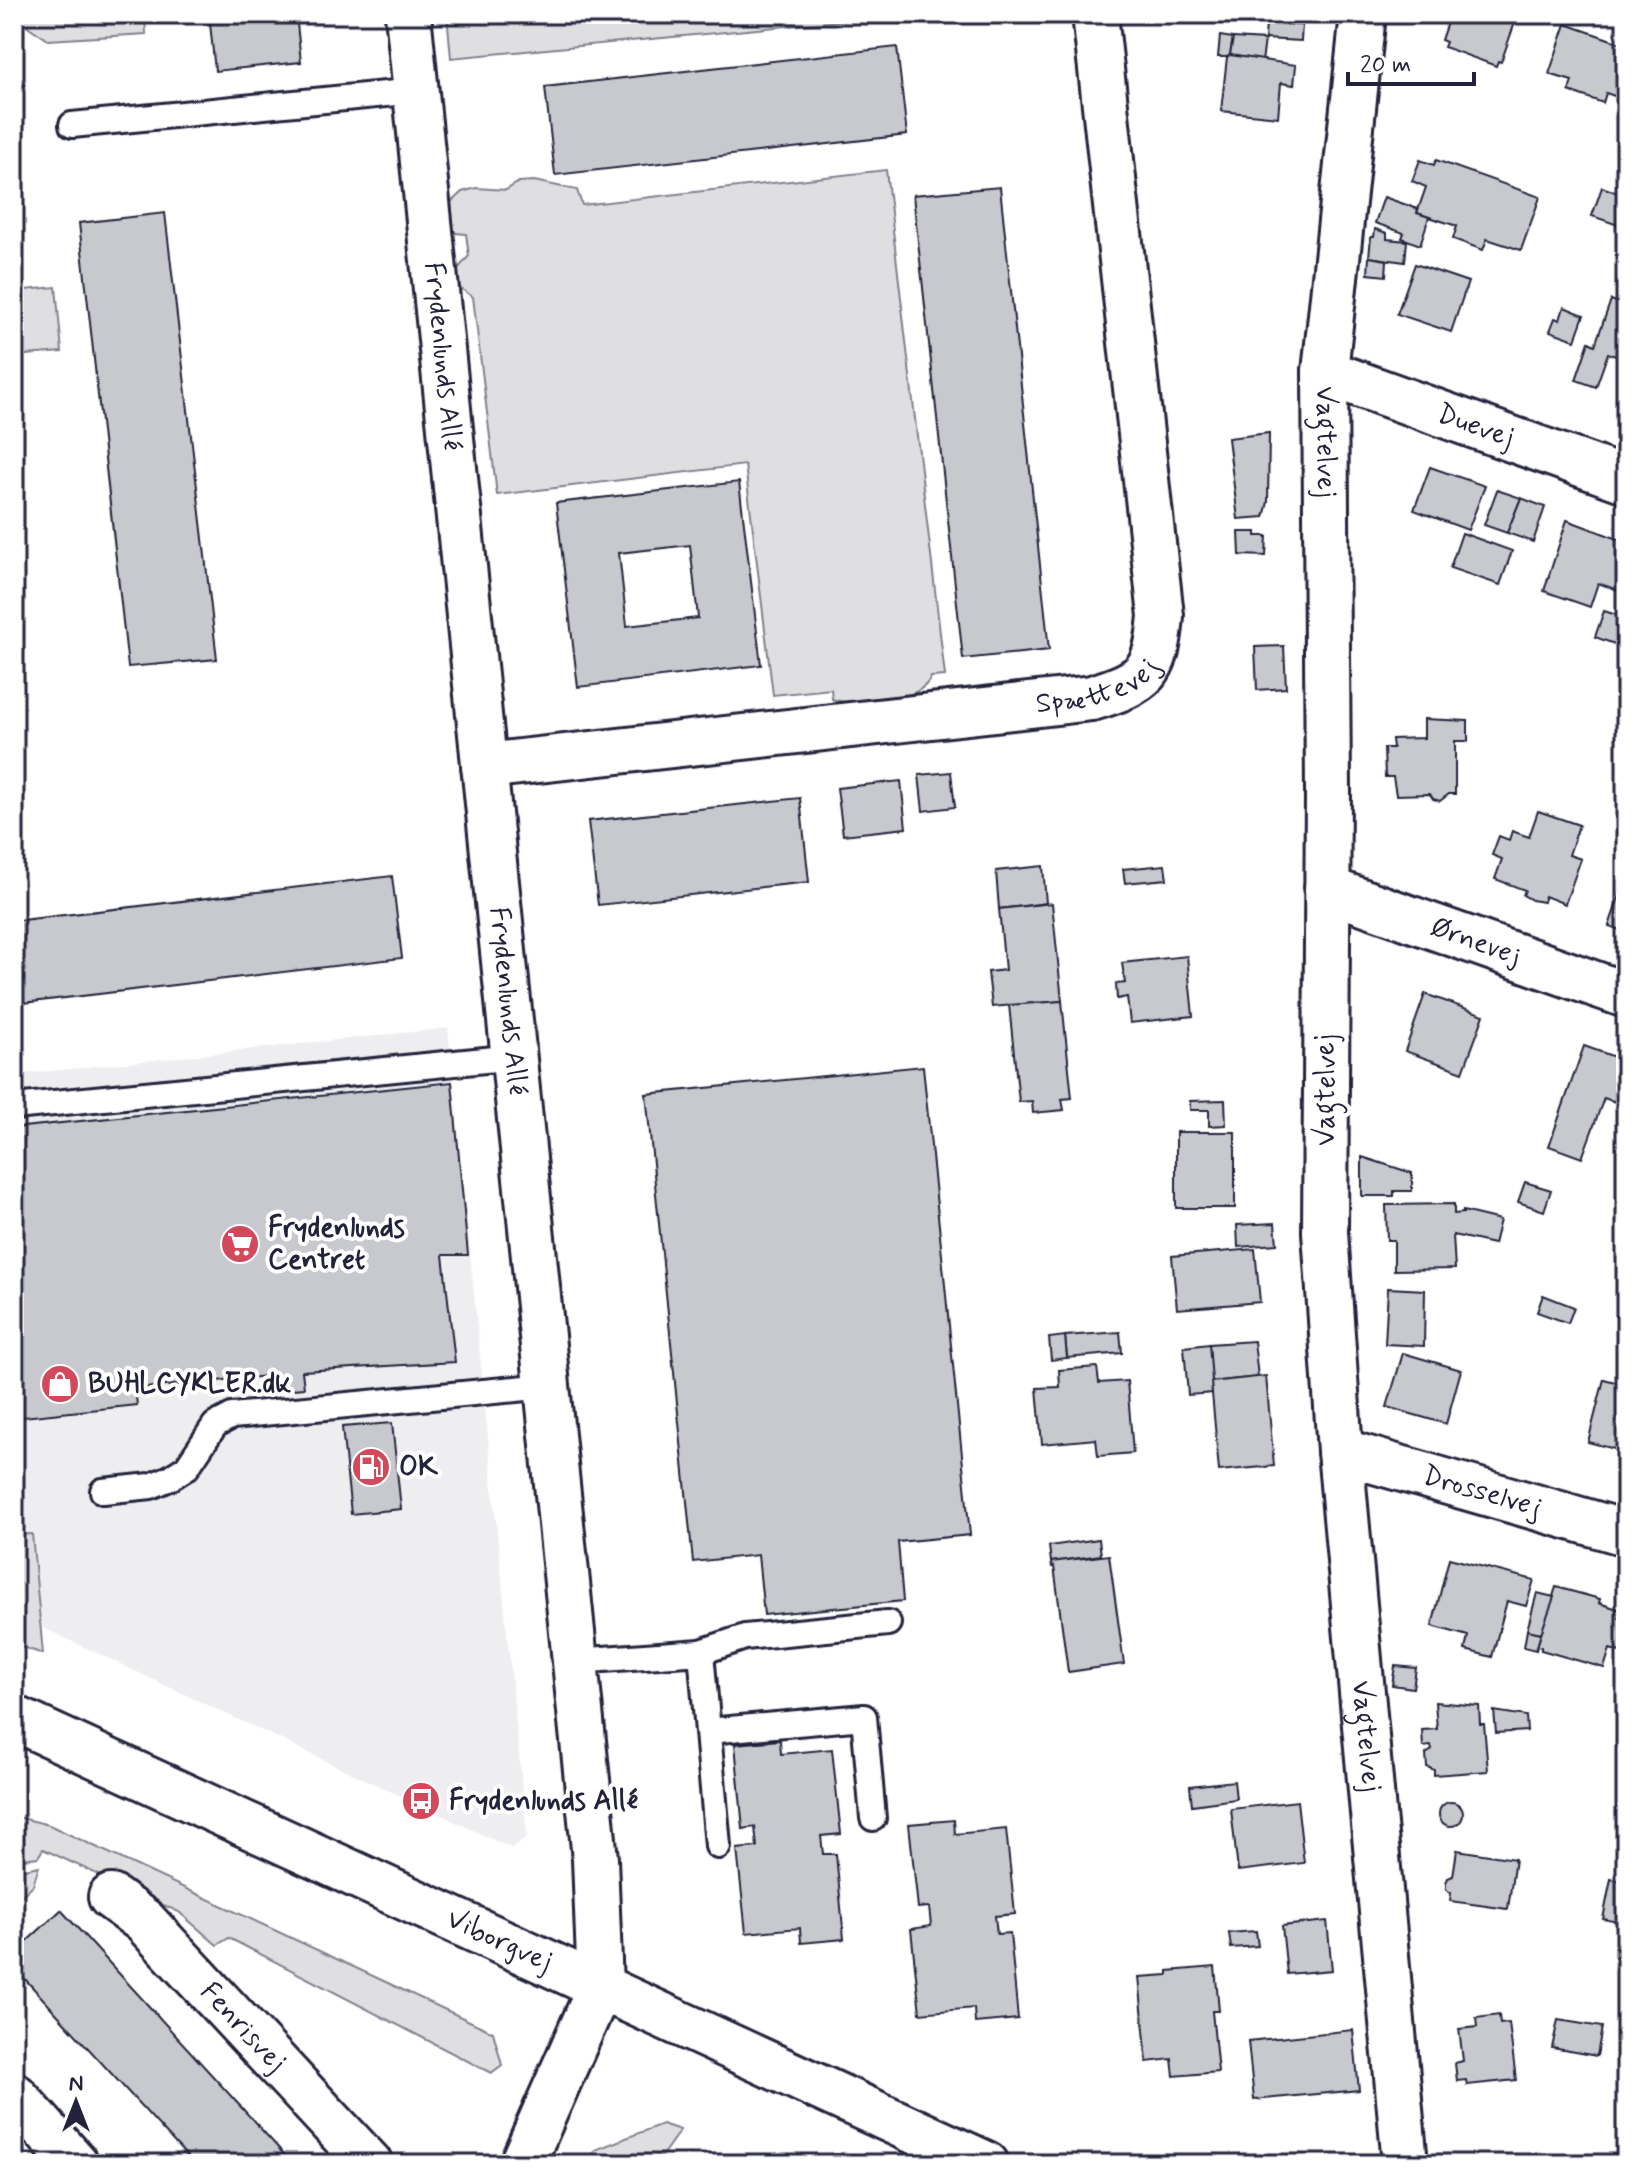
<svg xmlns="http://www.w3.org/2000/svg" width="1640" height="2178" font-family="Mynerve,sans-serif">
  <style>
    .built { fill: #eeeef1 }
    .green { fill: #dfdfe2; stroke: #80808e; stroke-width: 2 }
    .building { fill: #c8c8cf; stroke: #22223b; stroke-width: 2; fill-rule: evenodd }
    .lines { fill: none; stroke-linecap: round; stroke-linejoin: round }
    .service-casing { stroke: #22223b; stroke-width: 30 }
    .minor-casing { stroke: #22223b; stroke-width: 50 }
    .tertiary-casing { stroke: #22223b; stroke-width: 50 }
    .service { stroke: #fff; stroke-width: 24 }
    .minor { stroke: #fff; stroke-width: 44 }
    .tertiary { stroke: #fff; stroke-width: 44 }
    .labels { text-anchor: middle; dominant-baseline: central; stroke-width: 8; stroke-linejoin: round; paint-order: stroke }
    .street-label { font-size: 28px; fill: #22223b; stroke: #fff }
    .poi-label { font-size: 28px; font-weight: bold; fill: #22223b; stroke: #fff; text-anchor: start }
  </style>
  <rect width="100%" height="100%" fill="#fff"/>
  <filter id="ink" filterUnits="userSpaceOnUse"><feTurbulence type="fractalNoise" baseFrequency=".0125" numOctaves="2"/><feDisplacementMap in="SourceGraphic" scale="16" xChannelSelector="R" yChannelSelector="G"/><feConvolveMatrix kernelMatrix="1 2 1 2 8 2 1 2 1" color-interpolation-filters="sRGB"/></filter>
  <g filter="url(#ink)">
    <polygon class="built" points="448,1028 527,1837 511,1848 14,1614 14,1075"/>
    <g class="green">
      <polygon points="14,14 145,14 146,34 48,40 23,23 14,24"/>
      <polygon points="447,14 871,14 872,18 451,58"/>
      <path d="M 886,170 L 945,676 L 931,677 C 920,703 855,707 832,699 L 831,689 L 773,695 L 745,465 L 497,495 L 473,297 L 460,288 L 456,271 L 469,256 L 466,234 L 456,233 L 446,219 L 450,203 L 462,192 L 476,188 L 506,190 L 519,182 L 534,181 L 577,190 L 582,205 Z"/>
      <polygon points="56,287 62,352 14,356 14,291"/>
      <polygon points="32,1534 43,1654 14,1644 14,1535"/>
      <polygon points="14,1816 49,1825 493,2032 502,2065 491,2073 229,1938 217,1945 179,1912 43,1849 38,1857 14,1860"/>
      <polygon points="39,1866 33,1885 14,1903 14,1871"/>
      <polygon points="662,2124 680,2130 656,2164 585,2164 595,2150"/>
    </g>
    <g class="building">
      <polygon points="209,14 296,14 301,62 215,71"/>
      <polygon points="1450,14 1518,14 1501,62 1498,61 1496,66 1444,47 1446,42 1441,40"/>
      <polygon points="1537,14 1556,14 1552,23 1536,18"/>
      <polygon points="1266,22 1302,25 1301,41 1265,39"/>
      <polygon points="1566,24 1626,45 1626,100 1606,93 1603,103 1569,91 1572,81 1549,74"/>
      <polygon points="1220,36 1233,38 1230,55 1227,57 1218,57"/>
      <polygon points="1233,38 1265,40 1262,62 1230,55"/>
      <polygon points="897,47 907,135 555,175 545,87"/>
      <polygon points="1230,55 1296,65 1294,85 1281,83 1278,117 1221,111 1227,57"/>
      <polygon points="1420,160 1434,165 1436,160 1540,197 1521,250 1487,239 1483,250 1453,239 1457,226 1417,213 1426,187 1412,181"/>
      <polygon points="1000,187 1049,650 963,659 913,195"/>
      <polygon points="1602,187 1626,196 1618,225 1592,216"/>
      <polygon points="14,197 18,234 14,234"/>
      <polygon points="1384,197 1418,209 1417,213 1429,217 1420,245 1402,238 1404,233 1375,223"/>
      <polygon points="165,213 217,659 128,667 79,223"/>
      <polygon points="1375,229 1387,233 1387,239 1407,241 1405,262 1369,257 1371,237 1374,237"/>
      <polygon points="1369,257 1387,260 1386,276 1368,274"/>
      <polygon points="1415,264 1468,282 1451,332 1397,314"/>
      <polygon points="1611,300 1624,305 1626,300 1626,360 1608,353 1596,387 1576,380 1589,342 1595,345"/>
      <polygon points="1564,307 1584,315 1575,340 1550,331 1555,318 1560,320"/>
      <polygon points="1269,433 1268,502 1264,517 1238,519 1228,438"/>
      <polygon points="1430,467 1485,486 1468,530 1414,510"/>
      <path d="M 739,482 L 761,665 L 578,687 L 556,503 ZM 690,545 L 698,618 L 627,626 L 619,553 Z"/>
      <polygon points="1497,490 1521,498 1507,533 1484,525"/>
      <polygon points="1521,498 1545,507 1533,542 1507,533"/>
      <polygon points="1567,520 1626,542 1626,584 1623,592 1598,583 1590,607 1544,591"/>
      <polygon points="1239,532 1256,532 1256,536 1267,536 1266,556 1240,555"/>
      <polygon points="1462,533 1512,551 1500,585 1450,568"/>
      <polygon points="1604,611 1626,618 1617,645 1595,637"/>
      <polygon points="1284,646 1286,688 1257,690 1255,647"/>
      <polygon points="1424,719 1468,721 1468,741 1455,741 1455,794 1449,794 1440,801 1433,799 1430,794 1396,795 1393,777 1385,777 1384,748 1393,748 1392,739 1424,738"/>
      <polygon points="951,772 955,807 923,811 919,775"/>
      <polygon points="901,781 906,828 843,835 837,788"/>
      <polygon points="800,798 809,882 598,905 588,821"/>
      <polygon points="1538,811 1579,825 1569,855 1581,859 1565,904 1545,896 1543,902 1532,900 1523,895 1525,890 1495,879 1502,859 1492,855 1499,836 1509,840 1512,831 1529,837"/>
      <polygon points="1165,865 1167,879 1125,883 1123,869"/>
      <polygon points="1043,866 1046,903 999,909 996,871"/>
      <polygon points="392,876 402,958 14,1004 14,921"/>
      <polygon points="1626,877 1626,932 1609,926"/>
      <polygon points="1052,903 1062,1001 992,1007 988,972 1005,970 999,909"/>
      <polygon points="1187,956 1193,1016 1130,1023 1127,997 1117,999 1116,984 1125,983 1122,963"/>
      <polygon points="1425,994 1484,1015 1463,1072 1405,1051"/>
      <polygon points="1062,1001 1072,1098 1062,1099 1064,1110 1033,1113 1032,1101 1019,1102 1009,1005"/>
      <polygon points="1584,1046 1626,1061 1626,1106 1604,1098 1582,1158 1549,1146"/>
      <polygon points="923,1066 970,1535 898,1542 903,1601 764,1615 758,1555 693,1562 646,1094"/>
      <polygon points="452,1082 468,1255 443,1255 455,1362 302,1371 304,1388 269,1391 267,1376 135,1389 137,1405 14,1418 14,1128"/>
      <polygon points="1225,1100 1226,1125 1209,1126 1209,1110 1190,1110 1190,1101"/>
      <rect x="1176" y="1132" width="59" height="76"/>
      <polygon points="1362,1157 1412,1173 1412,1191 1394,1191 1394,1196 1362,1196"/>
      <polygon points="1525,1182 1551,1190 1544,1211 1518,1202"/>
      <polygon points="1454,1204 1454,1214 1463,1213 1463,1211 1500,1220 1494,1244 1453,1235 1455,1269 1394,1270 1394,1240 1387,1240 1386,1205"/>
      <polygon points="1275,1223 1277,1244 1238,1247 1237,1225"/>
      <polygon points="1255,1249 1260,1302 1177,1309 1172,1256"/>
      <polygon points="1388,1288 1425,1290 1424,1346 1385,1344"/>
      <polygon points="1543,1295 1574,1307 1568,1323 1537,1312"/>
      <polygon points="1120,1332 1122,1353 1067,1358 1065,1336"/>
      <polygon points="1065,1336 1067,1358 1051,1360 1049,1338"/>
      <polygon points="1254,1341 1258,1377 1211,1382 1209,1344"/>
      <polygon points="1209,1344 1213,1393 1188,1395 1184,1347"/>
      <polygon points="1403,1353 1461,1370 1446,1424 1387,1407"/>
      <polygon points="1097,1367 1099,1383 1127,1381 1133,1453 1098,1456 1096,1439 1042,1444 1037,1388 1060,1387 1059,1370"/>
      <polygon points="1266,1376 1274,1466 1219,1471 1211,1382"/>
      <polygon points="1604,1379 1626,1385 1626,1452 1588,1442"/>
      <polygon points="392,1423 401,1509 351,1514 342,1427"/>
      <polygon points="1099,1539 1101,1555 1051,1562 1049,1546"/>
      <polygon points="1109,1555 1124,1664 1068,1672 1054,1566 1052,1567 1051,1562"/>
      <polygon points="1449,1558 1534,1580 1526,1606 1507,1601 1492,1657 1465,1650 1468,1636 1432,1626"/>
      <polygon points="1556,1587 1600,1599 1599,1603 1621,1610 1619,1618 1626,1619 1626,1654 1610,1649 1604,1668 1541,1650 1541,1647 1537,1646"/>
      <polygon points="1537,1593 1554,1597 1541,1633 1527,1630"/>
      <polygon points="1527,1630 1541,1633 1536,1650 1524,1647"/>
      <polygon points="1395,1666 1416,1668 1413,1688 1392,1685"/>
      <polygon points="1435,1702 1479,1706 1480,1724 1484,1724 1488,1771 1434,1775 1434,1770 1427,1767 1426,1754 1432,1750 1431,1746 1423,1747 1422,1730 1437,1729"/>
      <polygon points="1494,1711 1526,1716 1527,1731 1496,1733"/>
      <polygon points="780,1740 781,1754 832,1749 841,1834 821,1836 823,1854 836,1854 844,1939 801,1943 800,1928 746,1933 737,1849 757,1847 755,1827 743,1829 735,1744"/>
      <polygon points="1234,1781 1236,1799 1192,1805 1190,1786"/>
      <polygon points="1297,1801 1304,1863 1238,1871 1231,1809"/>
      <circle cx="1451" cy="1814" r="12"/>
      <polygon points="954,1820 955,1834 1006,1829 1015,1914 995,1916 997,1934 1010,1933 1018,2019 975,2023 974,2008 920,2013 911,1929 931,1926 929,1907 918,1908 909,1824"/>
      <polygon points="1457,1850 1515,1859 1508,1909 1450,1901 1451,1893 1446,1890 1446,1883 1448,1878 1453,1876"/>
      <polygon points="1611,1879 1626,1882 1623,1923 1603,1919"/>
      <polygon points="61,1910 293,2164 194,2164 14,1967 14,1953"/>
      <polygon points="1327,1921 1332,1970 1287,1974 1282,1926"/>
      <polygon points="1256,1931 1258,1946 1231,1948 1229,1933"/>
      <polygon points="1623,1941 1626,1941 1626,1966 1618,1965"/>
      <polygon points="1215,1967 1219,2011 1212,2011 1218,2072 1174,2076 1172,2059 1147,2062 1139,1977 1168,1975 1168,1971"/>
      <polygon points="1499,2015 1500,2024 1509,2023 1516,2080 1467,2085 1466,2080 1457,2081 1455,2063 1463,2061 1459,2029 1477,2027 1476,2018"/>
      <polygon points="1558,2020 1602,2027 1597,2056 1552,2048"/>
      <polygon points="1353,2030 1359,2090 1254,2100 1248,2041"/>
    </g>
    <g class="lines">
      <g class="service-casing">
        <g id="service">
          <polyline points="72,125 416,91"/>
          <polyline points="14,1107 515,1057"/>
          <polyline points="103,1491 151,1486 170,1478 187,1467 215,1425 232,1416 547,1386"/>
          <polyline points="701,1652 745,1637 888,1623"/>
          <polyline points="575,1661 701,1652 718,1846"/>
          <polyline points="708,1731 864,1717 873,1818"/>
        </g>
      </g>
      <g class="minor-casing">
        <g id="minor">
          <path id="s1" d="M 408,14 L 595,1859 L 600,1987 L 522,2164"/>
          <path id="s2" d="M 1363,14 L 1325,372 L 1328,792 L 1325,1232 L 1340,1451 L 1405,2164"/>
          <path id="s3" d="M 1325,372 L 1626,480"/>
          <path id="s4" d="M 484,766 L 1092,698 C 1146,681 1156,674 1161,616 L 1095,14"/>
          <path id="s5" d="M 1327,889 L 1626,995"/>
          <path id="s6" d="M 1340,1451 L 1626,1533"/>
          <path id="s7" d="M 111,1897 L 144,1921 L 370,2164"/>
          <polyline points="14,2095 76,2164"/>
        </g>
      </g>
      <g class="tertiary-casing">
        <g id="tertiary">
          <path id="s8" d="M 14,1718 L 986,2164"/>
        </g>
      </g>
      <use href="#service" class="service"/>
      <use href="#minor" class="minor"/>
      <use href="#tertiary" class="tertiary"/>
    </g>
  </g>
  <defs>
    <g id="supermarket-disc" transform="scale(2)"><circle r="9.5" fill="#d1495b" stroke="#fff"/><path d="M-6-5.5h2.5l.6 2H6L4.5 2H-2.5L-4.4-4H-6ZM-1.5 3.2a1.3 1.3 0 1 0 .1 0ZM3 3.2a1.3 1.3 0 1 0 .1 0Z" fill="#fff"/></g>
    <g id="shop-disc" transform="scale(2)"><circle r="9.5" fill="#d1495b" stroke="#fff"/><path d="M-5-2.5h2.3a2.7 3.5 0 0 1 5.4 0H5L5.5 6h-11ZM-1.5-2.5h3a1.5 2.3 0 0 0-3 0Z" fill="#fff"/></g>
    <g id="fuel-disc" transform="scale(2)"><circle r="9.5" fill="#d1495b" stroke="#fff"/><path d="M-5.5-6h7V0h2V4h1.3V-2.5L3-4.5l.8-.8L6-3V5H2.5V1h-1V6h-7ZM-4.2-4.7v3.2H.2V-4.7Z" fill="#fff"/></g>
    <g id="bus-disc" transform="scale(2)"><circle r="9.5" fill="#d1495b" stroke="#fff"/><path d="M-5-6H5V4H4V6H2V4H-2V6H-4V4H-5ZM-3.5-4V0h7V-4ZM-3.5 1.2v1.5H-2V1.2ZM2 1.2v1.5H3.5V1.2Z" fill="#fff"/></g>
  </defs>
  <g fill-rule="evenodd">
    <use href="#supermarket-disc" x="240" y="1244"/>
    <use href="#shop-disc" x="60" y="1384"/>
    <use href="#fuel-disc" x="371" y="1467"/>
    <use href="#bus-disc" x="421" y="1801"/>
  </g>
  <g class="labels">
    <g class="street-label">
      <text stroke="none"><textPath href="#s1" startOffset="344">Frydenlunds Allé</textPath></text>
      <text stroke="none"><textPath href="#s3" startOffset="160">Duevej</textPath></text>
      <text stroke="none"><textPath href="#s2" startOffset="430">Vagtelvej</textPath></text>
      <text stroke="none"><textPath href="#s4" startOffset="620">Spættevej</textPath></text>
      <text stroke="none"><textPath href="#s5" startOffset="158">Ørnevej</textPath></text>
      <text stroke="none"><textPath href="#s1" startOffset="992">Frydenlunds Allé</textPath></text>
      <text transform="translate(1326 1090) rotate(-90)">Vagtelvej</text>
      <text stroke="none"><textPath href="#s6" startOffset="148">Drosselvej</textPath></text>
      <text stroke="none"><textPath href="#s2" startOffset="1726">Vagtelvej</textPath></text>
      <text stroke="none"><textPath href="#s8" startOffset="534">Viborgvej</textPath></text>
      <text stroke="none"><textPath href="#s7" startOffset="186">Fenrisvej</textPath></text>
    </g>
    <g class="poi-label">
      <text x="268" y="1228">Frydenlunds<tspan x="268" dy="32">Centret</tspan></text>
      <text x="88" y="1384">BUHLCYKLER.dk</text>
      <text x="399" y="1467">OK</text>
      <text x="449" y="1801">Frydenlunds Allé</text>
    </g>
  </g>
  <rect width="1640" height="2178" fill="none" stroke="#fff" stroke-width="48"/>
  <rect x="24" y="24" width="1592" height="2130" fill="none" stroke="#22223b" stroke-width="3" filter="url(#ink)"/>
  <g transform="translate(76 2102)" stroke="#ffffff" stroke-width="6" paint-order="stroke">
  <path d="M0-6L14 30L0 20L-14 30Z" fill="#22223b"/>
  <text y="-12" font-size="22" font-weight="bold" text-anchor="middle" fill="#22223b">N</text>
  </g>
  <path d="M1348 72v12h126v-12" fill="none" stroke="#22223b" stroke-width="4"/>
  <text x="1360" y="72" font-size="24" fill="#22223b" stroke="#ffffff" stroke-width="6" paint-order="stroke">20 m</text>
</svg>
